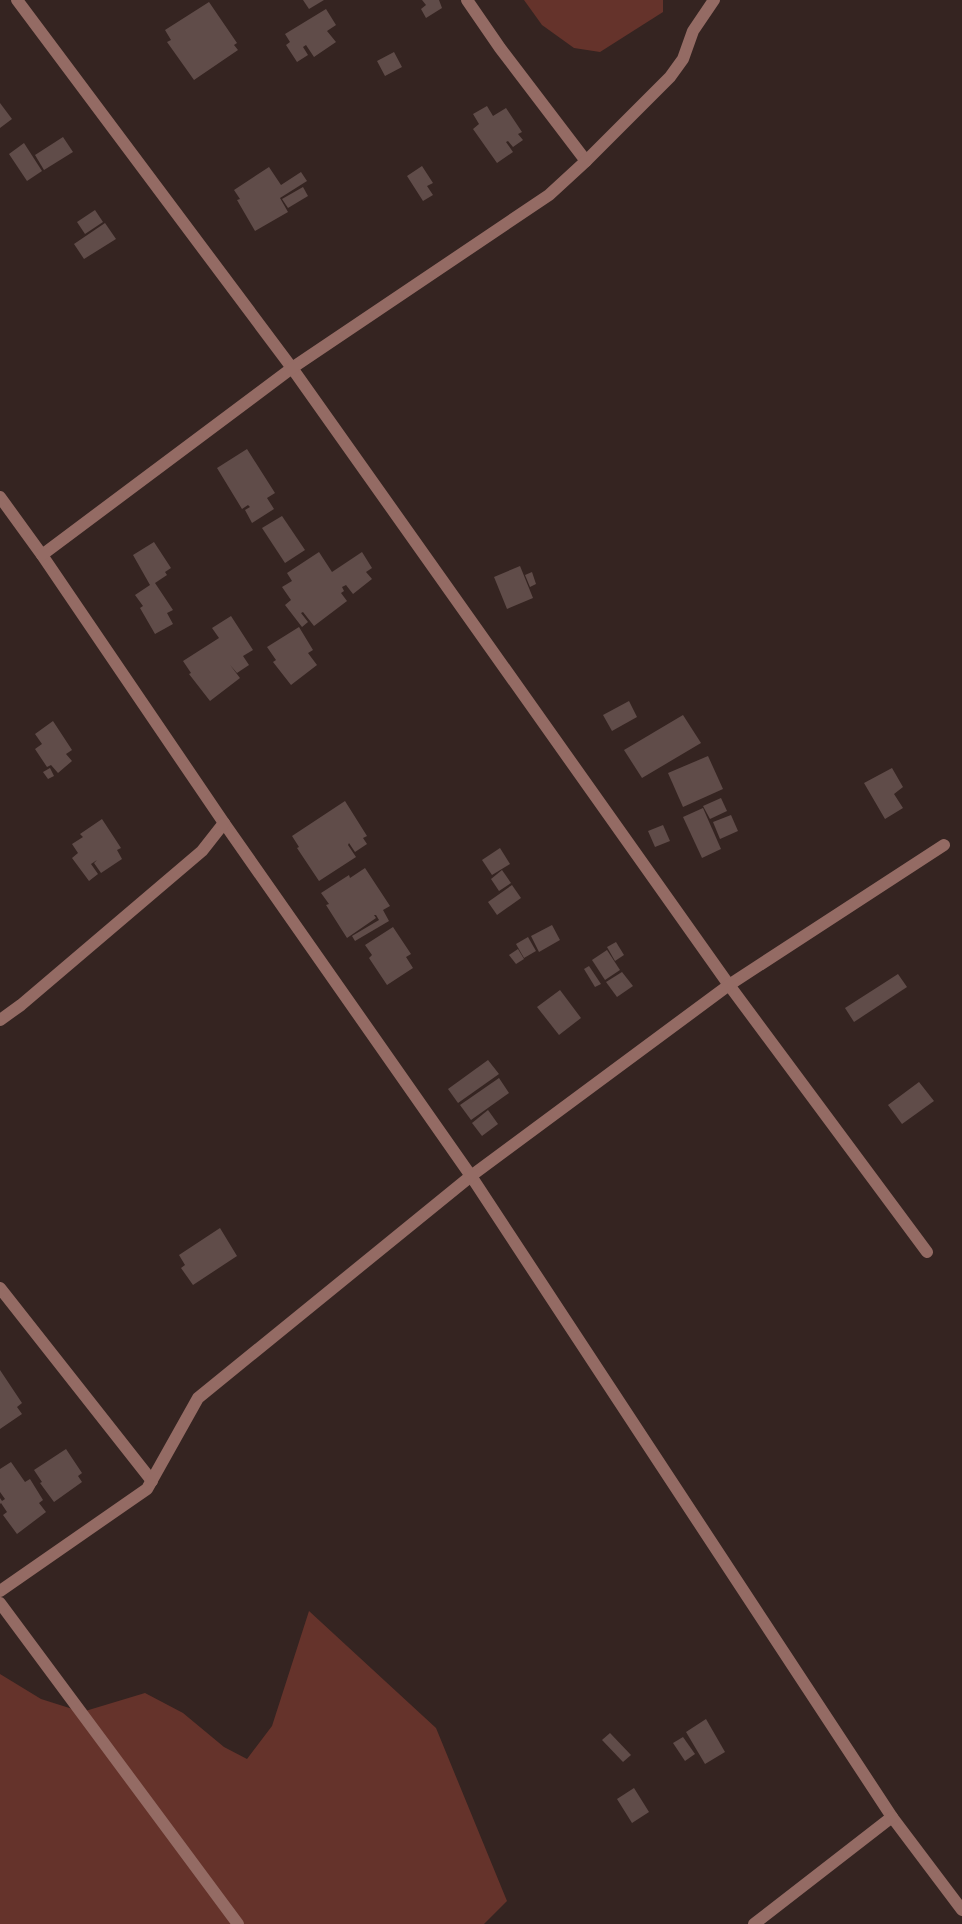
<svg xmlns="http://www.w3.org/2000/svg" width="962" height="1924" font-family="Jost,sans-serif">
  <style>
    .green { fill: #65332b }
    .building { fill: #604c49 }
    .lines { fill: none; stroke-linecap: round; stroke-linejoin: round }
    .minor { stroke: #946b64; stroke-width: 12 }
  </style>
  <rect width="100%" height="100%" fill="#352421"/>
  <g class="green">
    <polygon points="524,0 663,0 663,12 600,52 574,48 542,25"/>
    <polygon points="309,1611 436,1728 507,1901 484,1924 0,1924 0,1674 41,1699 82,1712 145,1693 183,1713 224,1747 247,1759 272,1726"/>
  </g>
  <g class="building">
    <polygon points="303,0 324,0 309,9"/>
    <polygon points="422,0 439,0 442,8 426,18 421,9 426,5"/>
    <polygon points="209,2 237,43 234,45 238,50 194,80 167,42 171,40 165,30"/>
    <polygon points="326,9 336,25 327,31 336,42 314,57 306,45 303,47 308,55 297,62 286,45 290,42 285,34"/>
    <polygon points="394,52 402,67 385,76 377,61"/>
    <polygon points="0,103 12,119 0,128"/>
    <polygon points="487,106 493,116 506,108 522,132 518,134 523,140 513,147 508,141 506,142 513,152 497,163 473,129 479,124 473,114"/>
    <polygon points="63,137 73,152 44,170 35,155"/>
    <polygon points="24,143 42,171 27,181 9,154"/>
    <polygon points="422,166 433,183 427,186 433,195 423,201 407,176"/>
    <polygon points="269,167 281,185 301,172 307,181 280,198 288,212 255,231 237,200 240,199 234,190"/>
    <polygon points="303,187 308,196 288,208 282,199"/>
    <polygon points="95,210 103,222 85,234 77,222"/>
    <polygon points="105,223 116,239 84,259 74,244"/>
    <polygon points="247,449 275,493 267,498 274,509 252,523 245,510 250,507 248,505 242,509 217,468"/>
    <polygon points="282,516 305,550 285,563 262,528"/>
    <polygon points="154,542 171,568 165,572 167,575 155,583 173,610 167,613 173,624 155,634 140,608 143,606 135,595 150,585 133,555"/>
    <polygon points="319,552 332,572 362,552 372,568 366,572 372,579 353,594 346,585 342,587 344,591 341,593 347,601 314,626 303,612 301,613 308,622 302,627 285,605 291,600 282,587 292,581 287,573"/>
    <polygon points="520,566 533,598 507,609 494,577"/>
    <polygon points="532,572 536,584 530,587 525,575"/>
    <polygon points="231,616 253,650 243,656 249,665 237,673 230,665 240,678 210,701 189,674 191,673 183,661 219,638 212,628"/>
    <polygon points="299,627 313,650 308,653 317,665 291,685 273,662 276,660 267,647"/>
    <polygon points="629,701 637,717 612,731 603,715"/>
    <polygon points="683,715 701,743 642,778 624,750"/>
    <polygon points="53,721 72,750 66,754 72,761 58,773 51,765 47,767 35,749 42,744 35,734"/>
    <polygon points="708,756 723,789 683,807 668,773"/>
    <polygon points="50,768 54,776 48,779 43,772"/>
    <polygon points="892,768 903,787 894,794 903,808 885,819 864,783"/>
    <polygon points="721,798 727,811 710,819 703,806"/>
    <polygon points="345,801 367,836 363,838 367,844 355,852 349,843 348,845 356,857 319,881 297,848 299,847 292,836"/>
    <polygon points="703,808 721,849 702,858 683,817"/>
    <polygon points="731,815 738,831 720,839 713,822"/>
    <polygon points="102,819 121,848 117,850 122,859 101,873 94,863 97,860 91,864 98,874 89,881 72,858 78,853 72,844 83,837 80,834"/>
    <polygon points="663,825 670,841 655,847 648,831"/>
    <polygon points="500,848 510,864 492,875 482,860"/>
    <polygon points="365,868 390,906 383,910 389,921 355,941 352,936 379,920 376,915 374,915 376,918 347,938 326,905 329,904 321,893 349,875 350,878"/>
    <polygon points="502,870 511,883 499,891 491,879"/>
    <polygon points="512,885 521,898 497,915 488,902"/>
    <polygon points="552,925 560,940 539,952 531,936"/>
    <polygon points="393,927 411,954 406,957 413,968 387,985 369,958 372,955 365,945"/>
    <polygon points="528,937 536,951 524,958 516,944"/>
    <polygon points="616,942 624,955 615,961 607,947"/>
    <polygon points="518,949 524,959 516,964 509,955"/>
    <polygon points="607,950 620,970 605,980 592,960"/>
    <polygon points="589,966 601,984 595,987 584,969"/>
    <polygon points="622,972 633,986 617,997 606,982"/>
    <polygon points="898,974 907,987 854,1022 845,1008"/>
    <polygon points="560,990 581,1018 559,1035 537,1007"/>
    <polygon points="488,1060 499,1074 458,1103 448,1089"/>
    <polygon points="499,1078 509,1093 471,1120 460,1105"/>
    <polygon points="919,1082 934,1101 902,1124 888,1105"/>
    <polygon points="488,1110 498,1124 482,1136 472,1123"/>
    <polygon points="220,1228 237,1256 193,1285 181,1268 185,1265 179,1255"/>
    <polygon points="0,1370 22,1403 17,1407 22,1414 0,1429"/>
    <polygon points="66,1449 82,1473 78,1476 82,1482 54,1502 40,1483 42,1482 34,1470"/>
    <polygon points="11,1462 25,1482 30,1479 43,1500 39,1503 46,1512 17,1534 3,1515 7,1512 1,1503 0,1504 0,1498 2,1501 5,1499 0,1492 0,1469"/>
    <polygon points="706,1719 725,1752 705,1764 686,1732"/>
    <polygon points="610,1733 631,1755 623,1762 602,1740"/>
    <polygon points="683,1737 695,1754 685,1761 673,1743"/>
    <polygon points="634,1788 649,1812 632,1823 617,1799"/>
  </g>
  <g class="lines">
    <g class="minor">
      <polyline points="17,0 292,368 729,985 927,1252"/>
      <polyline points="467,0 500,48 586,161"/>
      <polyline points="0,497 42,555 224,823 471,1176 892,1817 962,1910"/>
      <polyline points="42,555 292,368 549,195 586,161 670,77 683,59 693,31 714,0"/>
      <polyline points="0,1020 21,1005 202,851 224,823"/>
      <polyline points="0,1288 152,1481"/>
      <polyline points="0,1591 147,1489 198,1398 471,1176 729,985 944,845"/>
      <polyline points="0,1603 238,1924"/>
      <polyline points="754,1924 892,1817"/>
    </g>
  </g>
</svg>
